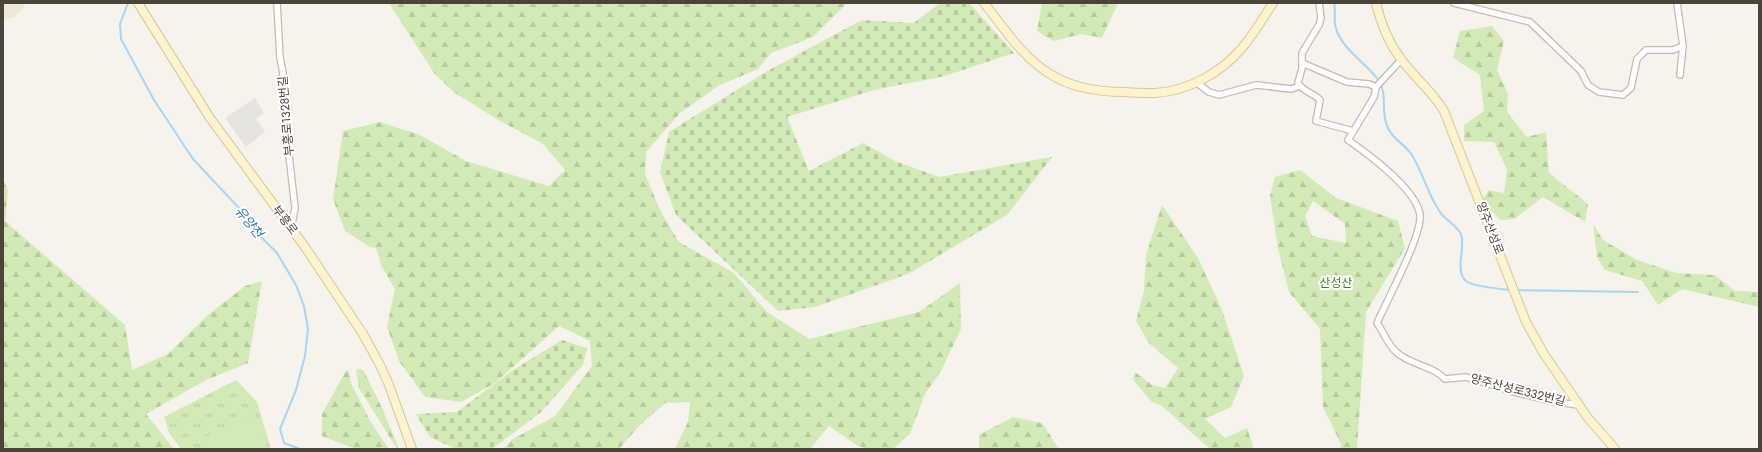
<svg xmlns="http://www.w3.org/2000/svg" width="1762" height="452" font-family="Jost,'Noto Sans KR',sans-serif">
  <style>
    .education { fill: #efe8d6 }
    .grass { fill: url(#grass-tufts) }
    .forest { fill: url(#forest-firs); fill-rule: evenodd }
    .cemetery { fill: url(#cemetery-stones) }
    .garden { fill: #d2eab5 }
    .parking { fill: #e5e3e0 }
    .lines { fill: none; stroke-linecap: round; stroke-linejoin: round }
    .stream { stroke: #a9d4f2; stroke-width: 2 }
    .street-casing { stroke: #c2bbae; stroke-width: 8 }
    .secondary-casing { stroke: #d6c79b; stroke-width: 10 }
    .street { stroke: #fff; stroke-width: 5.5 }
    .secondary { stroke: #fff3cd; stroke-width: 8 }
    .labels { text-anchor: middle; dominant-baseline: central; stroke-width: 4; stroke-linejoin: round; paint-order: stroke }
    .street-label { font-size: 12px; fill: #4b4439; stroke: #fff }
    .park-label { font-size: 12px; fill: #4a7f2a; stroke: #fff }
    .water-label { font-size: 13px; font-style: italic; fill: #2e7ab2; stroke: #fff }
  </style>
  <defs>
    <pattern id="grass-tufts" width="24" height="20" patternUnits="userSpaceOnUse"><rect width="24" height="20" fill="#d2eab5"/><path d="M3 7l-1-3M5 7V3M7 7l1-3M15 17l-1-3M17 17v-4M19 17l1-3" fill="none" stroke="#b6ca9c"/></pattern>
    <pattern id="forest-firs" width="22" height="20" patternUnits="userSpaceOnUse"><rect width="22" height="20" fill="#d2eab5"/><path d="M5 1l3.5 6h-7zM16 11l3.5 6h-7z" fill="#b6ca9c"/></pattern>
    <pattern id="cemetery-stones" width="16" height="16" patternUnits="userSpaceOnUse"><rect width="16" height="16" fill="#d2eab5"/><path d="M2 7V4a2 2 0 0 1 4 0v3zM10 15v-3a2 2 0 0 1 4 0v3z" fill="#b6ca9c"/></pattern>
  </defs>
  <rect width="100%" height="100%" fill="#f6f3ec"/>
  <polygon class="education" points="3,3 27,3 15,17 3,20"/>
  <polygon class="grass" points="236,380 257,402 271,449 181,449 169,433 164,417"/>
  <g class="forest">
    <polygon points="389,3 847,3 813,37 771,53 758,69 718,86 680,113 646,152 645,174 661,212 679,242 734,273 767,312 809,339 919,312 960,283 961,329 941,371 925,394 910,434 893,449 868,449 858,446 829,426 810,449 675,449 688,422 690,402 665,403 639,426 619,449 503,449 513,439 555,416 592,366 590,341 559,326 495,383 461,402 425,397 399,361 387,327 395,289 382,267 376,248 370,247 345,231 333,199 343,131 380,122 420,135 466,161 549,186 565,170 543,144 500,121 455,93 434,73"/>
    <polygon points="1042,3 1118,3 1102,38 1082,34 1053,41 1037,31"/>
    <polygon points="1492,26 1504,41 1497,70 1508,94 1507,112 1527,137 1546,132 1549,173 1588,204 1585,222 1543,197 1514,219 1500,220 1482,201 1489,190 1504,193 1507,170 1494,142 1464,141 1464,125 1484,111 1480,75 1453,58 1460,31"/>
    <path d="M 1300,170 L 1336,198 L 1398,221 L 1405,248 L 1366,312 L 1357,449 L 1340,449 L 1341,444 L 1323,407 L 1320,329 L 1289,292 L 1278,248 L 1270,196 L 1275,177 ZM 1313,201 L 1345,224 L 1346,243 L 1312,236 L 1305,216 Z"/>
    <polygon points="3,180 8,190 5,221 125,325 132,370 168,354 209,314 245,286 262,281 248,363 206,380 146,414 174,449 3,449"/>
    <polygon points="1162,205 1198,258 1222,310 1244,376 1231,407 1205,419 1225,438 1247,428 1254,449 1210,449 1162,406 1152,402 1133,380 1135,372 1152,385 1165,388 1178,368 1149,343 1136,321 1144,291 1146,255"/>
    <polygon points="1593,224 1603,240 1637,260 1676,273 1715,275 1735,291 1759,292 1759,307 1682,289 1658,305 1642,281 1605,270 1597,257"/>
    <polygon points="361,369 364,371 383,410 399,449 397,449 359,388 356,370"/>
    <polygon points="346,371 349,371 351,383 370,421 389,449 355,449 322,436 322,414"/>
    <polygon points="1013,417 1042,423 1059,449 979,449 979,435"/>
  </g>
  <g class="cemetery">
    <polygon points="940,3 969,3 1014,53 945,76 874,90 787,117 809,171 863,143 895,161 939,177 1052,157 1007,215 908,274 815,307 778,311 676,215 660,172 669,132 769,70 862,20 914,23"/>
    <polygon points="562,340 587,348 583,365 540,413 492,449 456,449 430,437 416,414 457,412 513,370"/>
  </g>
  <polygon class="garden" points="255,413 267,445 260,449 205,449 200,439"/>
  <polygon class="parking" points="255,98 264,113 256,119 265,132 246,147 225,118"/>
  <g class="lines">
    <g class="stream">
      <polyline points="128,3 120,24 121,39 154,100 193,159 239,208 256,232 277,253 296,285 304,306 308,329 305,356 296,390 280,429 284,443 300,449"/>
      <path d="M 1334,3 C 1336,10 1334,17 1335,24 C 1338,47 1367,63 1379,81 C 1388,95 1380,113 1388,128 C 1393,140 1405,144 1412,155 C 1423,173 1428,195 1440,212 C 1445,220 1457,225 1461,234 C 1466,248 1454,270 1466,281 C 1474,287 1501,289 1511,290"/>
      <polyline points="1515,290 1638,292"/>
    </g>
    <g class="street-casing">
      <g id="street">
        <polyline points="277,3 280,58 283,73 281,85 295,208 291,229"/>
        <path d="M 1319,3 L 1321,18 L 1319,25 L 1302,53 L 1302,68 L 1298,83 C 1303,92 1314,93 1320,100 L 1316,121 L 1353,131"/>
        <polyline points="1454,3 1530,22 1581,71 1588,85 1599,92 1623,95 1631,88 1637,59 1646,50 1673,50 1683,46 1677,3"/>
        <path d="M 1401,60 L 1376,87 L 1374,97 L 1348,140 C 1368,154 1417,190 1420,215 C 1422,236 1387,300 1377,323 C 1383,331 1388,345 1396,352 C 1410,365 1432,365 1445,379 L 1466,377 L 1510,391 L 1556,402 L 1579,405"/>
        <polyline points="1302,63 1347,82 1369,84 1376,87"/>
        <polyline points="1680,75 1683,46"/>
        <polyline points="1196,82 1209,92 1219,95 1256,85 1291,89 1300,86"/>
      </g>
    </g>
    <g class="secondary-casing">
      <g id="secondary">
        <polyline points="138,3 210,118 305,247 363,334 380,365 389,385 412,449"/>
        <path d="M 984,3 C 1004,28 1022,57 1050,74 C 1072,88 1099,92 1125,92 C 1135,93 1145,93 1155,93 C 1188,91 1221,73 1242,48 C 1254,34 1263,18 1273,3"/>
        <path d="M 1376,3 C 1381,24 1388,42 1401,59 C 1414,77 1432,91 1444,111 L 1526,322 L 1544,354 L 1588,418 L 1615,449"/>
      </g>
    </g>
    <use href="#street" class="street"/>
    <use href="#secondary" class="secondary"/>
  </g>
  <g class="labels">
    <g class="street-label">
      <text transform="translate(286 116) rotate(-95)">부흥로1328번길</text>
      <text transform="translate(285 220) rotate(53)">부흥로</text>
      <text transform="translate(1490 228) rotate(69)">양주산성로</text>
      <text transform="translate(1518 390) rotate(14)">양주산성로332번길</text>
    </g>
    <g class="park-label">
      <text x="1336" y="283">산성산</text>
    </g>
    <g class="water-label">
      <text transform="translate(249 222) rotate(51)">유양천</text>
    </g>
  </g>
  <rect width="1762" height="452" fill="none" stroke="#4b4439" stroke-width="8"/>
</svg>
